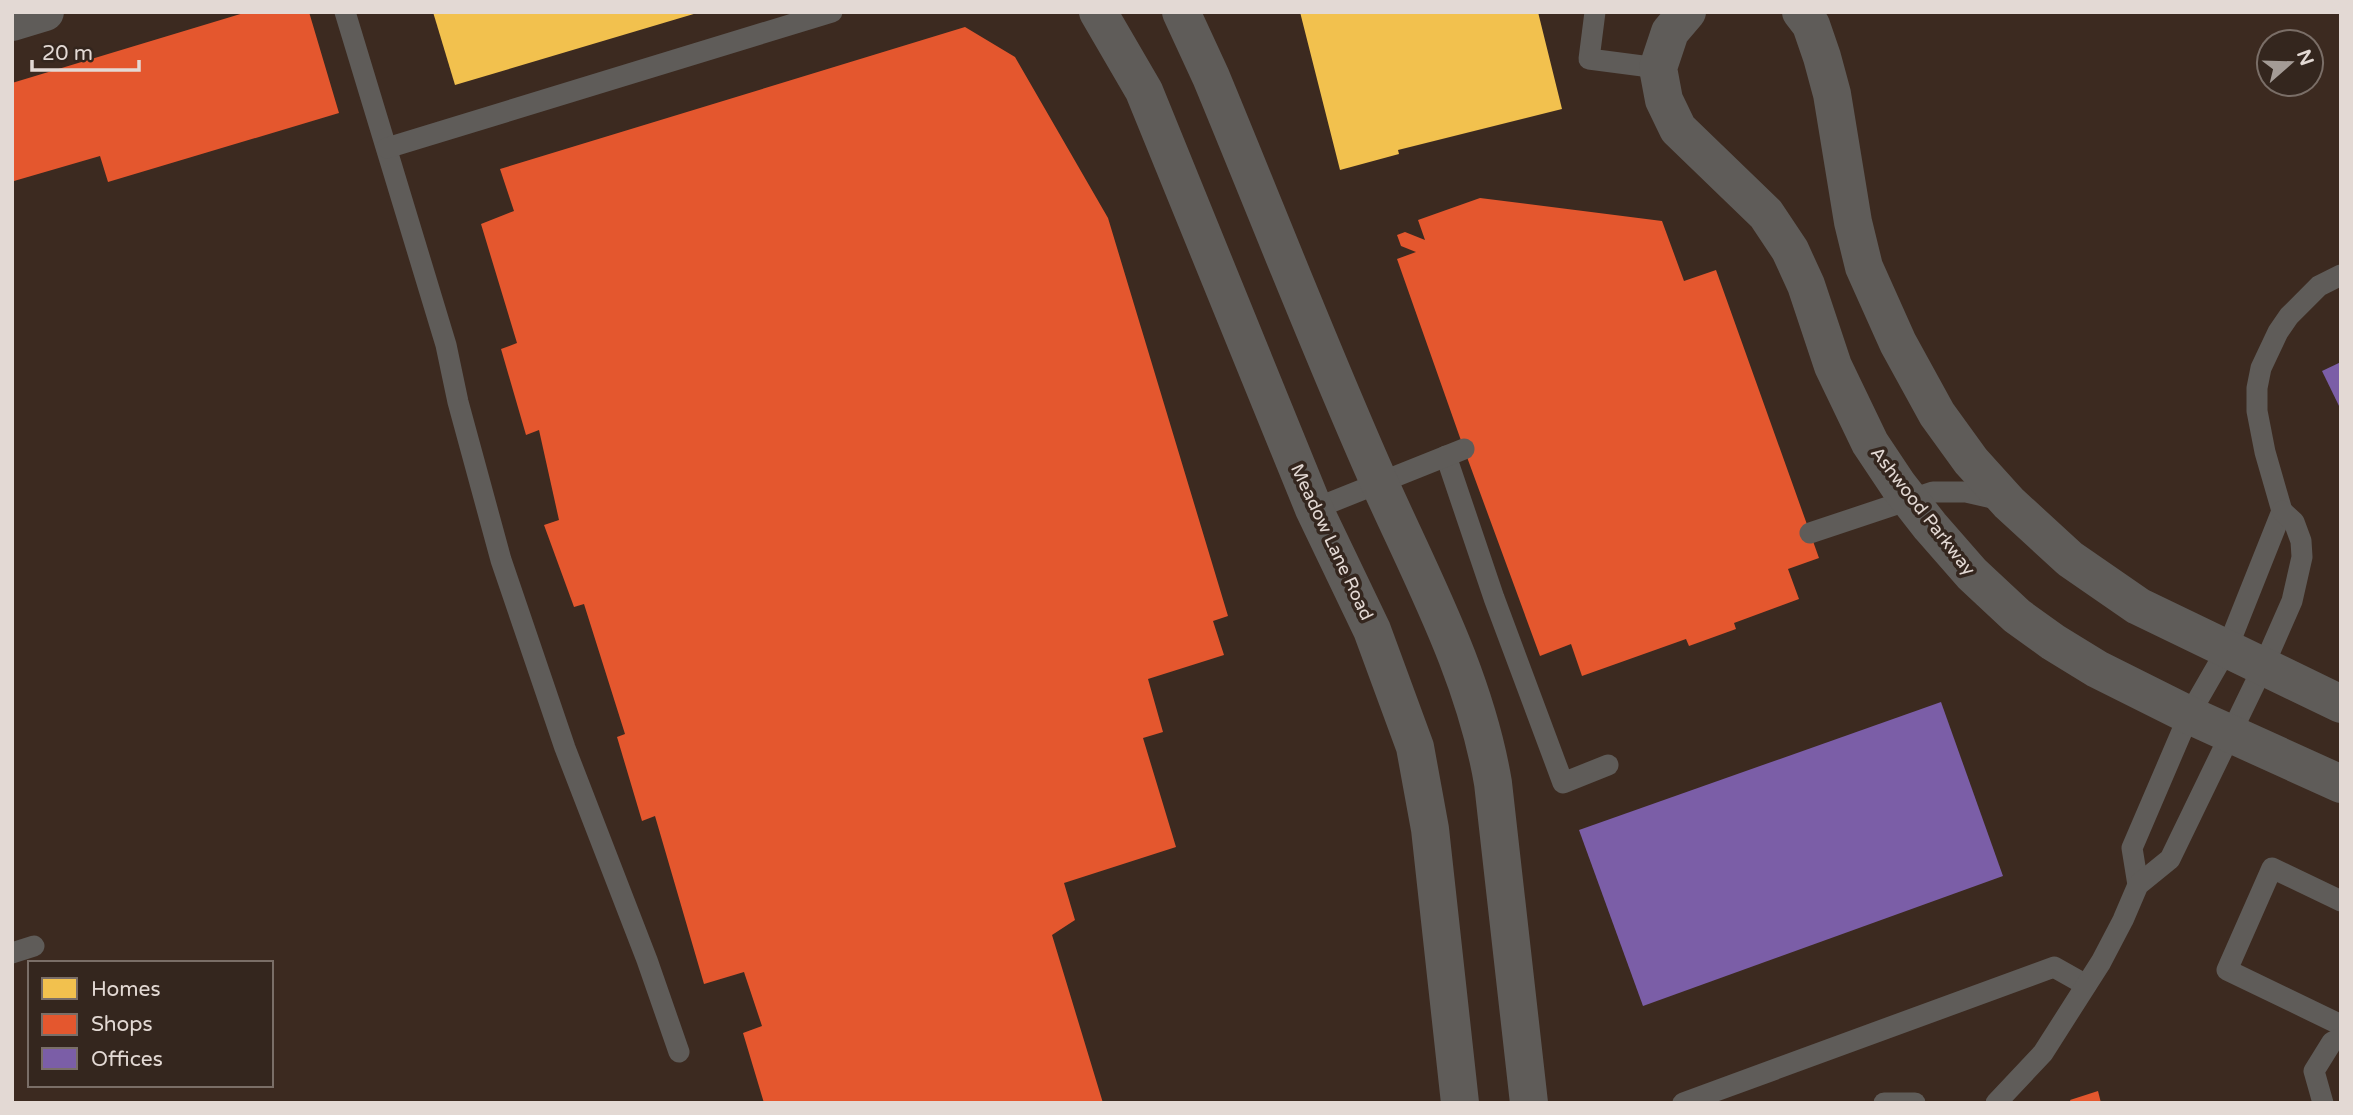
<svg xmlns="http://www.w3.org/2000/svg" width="2353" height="1115" font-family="'Varela Round',sans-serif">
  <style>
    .built { fill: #3c2a20; fill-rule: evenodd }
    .homes { fill: #f2c14e }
    .shops { fill: #e4572e }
    .offices { fill: #7b5ea7 }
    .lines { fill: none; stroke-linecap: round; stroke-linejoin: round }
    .service { stroke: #5f5c59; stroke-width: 21 }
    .minor { stroke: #5f5c59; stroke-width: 38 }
    .tertiary { stroke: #5f5c59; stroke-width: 38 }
    .labels { text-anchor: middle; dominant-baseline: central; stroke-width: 7; stroke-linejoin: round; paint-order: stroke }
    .street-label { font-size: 18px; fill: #e3d9d4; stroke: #34261e }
  </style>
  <rect width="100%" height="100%" fill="#2f2723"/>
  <path class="built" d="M 12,12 L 2341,12 L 2341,1103 L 12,1103 ZM 2269,42 L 2311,42 L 2311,84 L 2269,84 ZM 30,963 L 271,963 L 271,1085 L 30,1085 Z"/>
  <g class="homes">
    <polygon points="433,12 697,12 697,13 455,85"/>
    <polygon points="1300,12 1538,12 1562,109 1398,150 1399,154 1340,170"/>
  </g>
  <g class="shops">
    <polygon points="247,12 309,12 339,113 108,182 100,156 14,181 12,83"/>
    <polygon points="965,27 1015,57 1108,218 1228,616 1213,621 1224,655 1148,679 1163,732 1143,738 1176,847 1064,883 1075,920 1052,935 1103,1103 764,1103 743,1033 762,1026 744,972 704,984 655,816 642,821 617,737 625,734 584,604 574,607 544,525 559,520 539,430 526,435 501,349 517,343 481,224 514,211 500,169"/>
    <polygon points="1480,198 1662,221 1684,281 1716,270 1819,558 1788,569 1799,599 1734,623 1736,629 1689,646 1686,639 1582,676 1571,644 1540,656 1464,449 1397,259 1416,252 1401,246 1397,235 1405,232 1425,240 1418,220"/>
    <polygon points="2098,1091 2101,1103 2071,1103 2070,1100"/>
  </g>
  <g class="offices">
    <polygon points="2341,362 2341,410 2322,371"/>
    <polygon points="1941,702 2003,876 1643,1006 1579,830"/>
  </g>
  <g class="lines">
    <g class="service">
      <polyline points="345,12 446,345 458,402 501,560 565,748 647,960 679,1052"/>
      <polyline points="1595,12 1589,59 1658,68"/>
      <polyline points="387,148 832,12"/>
      <polyline points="1446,456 1494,598 1563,783 1608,765"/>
      <polyline points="1314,509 1464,449"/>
      <polyline points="1810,533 1933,492 1966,492 2001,500"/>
      <polyline points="2138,885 2132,848 2189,715 2227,649 2282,511 2265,452 2257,411 2257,388 2261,368 2278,332 2289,316 2319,286 2341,275"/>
      <polyline points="2341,901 2272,868 2227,970 2341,1025"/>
      <polyline points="12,953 34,946"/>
      <polyline points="1683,1103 2054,967 2086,985"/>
      <polyline points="1884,1103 1915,1103"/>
      <polyline points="1996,1103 2043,1053 2101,962 2123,920 2138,885 2170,859 2263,667 2292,601 2302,557 2301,541 2294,522 2282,511"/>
      <polyline points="2323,1103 2314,1071 2332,1042 2341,1038"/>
    </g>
    <g class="minor">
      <polyline points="1687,12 1670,32 1658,68 1664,100 1678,129 1766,214 1790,250 1806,285 1833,366 1870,443 1898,485 1930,526 1972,574 2017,616 2053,642 2097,669 2189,715 2341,784"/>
      <polyline points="1801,12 1811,25 1822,57 1832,94 1853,222 1864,267 1898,343 1937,414 1971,461 2009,503 2070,559 2138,606 2341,704"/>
      <polyline points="12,22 45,12"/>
    </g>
    <g class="tertiary">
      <polyline points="1098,12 1144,91 1314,509 1372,630 1415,747 1430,829 1460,1103"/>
      <path d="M 1181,12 L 1211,77 C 1267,212 1320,349 1379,482 C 1423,580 1475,676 1493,783 L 1529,1103"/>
    </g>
  </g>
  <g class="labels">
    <g class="street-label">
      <text transform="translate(1923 511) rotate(52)">Ashwood Parkway</text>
      <text transform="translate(1332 542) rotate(65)">Meadow Lane Road</text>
    </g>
  </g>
  <rect width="2353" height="1115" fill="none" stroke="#e3d9d4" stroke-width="28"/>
  <rect x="28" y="961" width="245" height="126" fill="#34261e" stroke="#7a6e67" stroke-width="2"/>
  <rect x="42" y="978" width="35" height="21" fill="#f2c14e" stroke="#7a6e67" stroke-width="2"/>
  <text x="91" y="996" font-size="21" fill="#e3d9d4">Homes</text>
  <rect x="42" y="1014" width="35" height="21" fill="#e4572e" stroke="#7a6e67" stroke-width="2"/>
  <text x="91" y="1031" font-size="21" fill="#e3d9d4">Shops</text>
  <rect x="42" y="1048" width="35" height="21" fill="#7b5ea7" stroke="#7a6e67" stroke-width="2"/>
  <text x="91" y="1066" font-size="21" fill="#e3d9d4">Offices</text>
  <g transform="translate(2290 63) rotate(70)"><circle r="33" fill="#34261e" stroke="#7a6e67" stroke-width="2"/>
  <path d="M0-5L12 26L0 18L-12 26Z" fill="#a49b96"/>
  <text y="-10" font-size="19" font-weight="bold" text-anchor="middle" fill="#e3d9d4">N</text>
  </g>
  <path d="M32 60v10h107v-10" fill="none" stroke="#e3d9d4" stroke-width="3.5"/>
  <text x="42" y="60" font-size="21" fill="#e3d9d4" stroke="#34261e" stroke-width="5" paint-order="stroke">20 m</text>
</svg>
